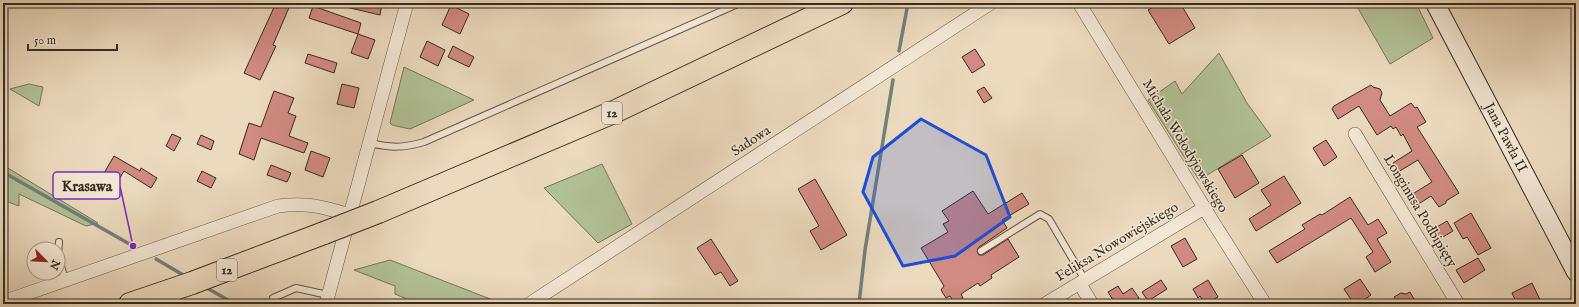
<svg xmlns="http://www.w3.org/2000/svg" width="1579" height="307" font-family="'IM FELL English',serif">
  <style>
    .green { fill: #b2c196; stroke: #74765b }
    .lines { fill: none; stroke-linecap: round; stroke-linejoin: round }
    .stream { stroke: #72807c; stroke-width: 3.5 }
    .building { fill: #d18b82; stroke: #352b20 }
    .lane-casing { stroke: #635748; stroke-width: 8 }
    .street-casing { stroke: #635748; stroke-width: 14 }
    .secondary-casing { stroke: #352b20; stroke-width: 20 }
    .highway-casing { stroke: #352b20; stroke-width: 24 }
    .lane { stroke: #f3e7d5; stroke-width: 6 }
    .street { stroke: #f3e7d5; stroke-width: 13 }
    .secondary { stroke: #f3e7d5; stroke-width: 18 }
    .highway { stroke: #ecdabe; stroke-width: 22 }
    .highway-bridge-casing { stroke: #352b20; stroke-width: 24; stroke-linecap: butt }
    .highway-bridge { stroke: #ecdabe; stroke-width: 22 }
    .marked { fill: #1d4ed8; fill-opacity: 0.2; stroke: #1d4ed8; stroke-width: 3; stroke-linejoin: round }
    .labels { text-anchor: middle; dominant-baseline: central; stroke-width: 3; stroke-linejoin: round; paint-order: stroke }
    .shield { fill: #f3e7d5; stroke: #6e6356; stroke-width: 1 }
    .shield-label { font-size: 13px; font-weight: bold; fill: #352b20 }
    .street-label { font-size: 14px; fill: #352b20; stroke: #f3e7d5 }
    .leader { fill: none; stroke: #7b2cbf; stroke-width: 1.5 }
    .callout-dot { fill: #7b2cbf; stroke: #f3e7d5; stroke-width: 1.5 }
    .callout { fill: #f3e7d5; stroke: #7b2cbf; stroke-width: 1.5 }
    .callout-label { font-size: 15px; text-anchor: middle; font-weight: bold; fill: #352b20 }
  </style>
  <rect width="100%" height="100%" fill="#ecdabe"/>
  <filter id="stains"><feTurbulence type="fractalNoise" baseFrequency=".005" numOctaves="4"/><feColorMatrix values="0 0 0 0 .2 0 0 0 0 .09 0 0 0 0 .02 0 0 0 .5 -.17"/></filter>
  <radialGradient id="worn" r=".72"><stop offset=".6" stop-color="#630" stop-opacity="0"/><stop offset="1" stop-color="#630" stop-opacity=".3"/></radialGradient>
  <g class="green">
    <polygon points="1355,3 1416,3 1433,38 1390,64"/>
    <polygon points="1219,53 1247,103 1271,136 1199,180 1148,100 1175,81 1182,94"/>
    <polygon points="404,67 474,100 410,129 392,125 390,123"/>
    <polygon points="29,84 43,87 39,106 10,89"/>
    <polygon points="602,164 632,224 598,243 544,188"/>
    <polygon points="3,165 98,223 86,226 19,194 19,206 3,200"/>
    <polygon points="390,260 503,304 419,304 395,294 395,286 354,270"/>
  </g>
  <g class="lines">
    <g class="stream">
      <polyline points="899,51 908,3"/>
      <polyline points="3,172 133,246"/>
      <polyline points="156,259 185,276"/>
      <polyline points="207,288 235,304"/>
      <polyline points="859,304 865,250 893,80"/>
    </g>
  </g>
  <g class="building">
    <polygon points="276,3 291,3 273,45 276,46 260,80 244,73"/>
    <polygon points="346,3 382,3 380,15 346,7"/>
    <polygon points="1159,3 1180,3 1195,28 1169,44 1148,10"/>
    <polygon points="451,5 469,14 460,34 442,25"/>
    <polygon points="313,6 361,23 358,34 309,18"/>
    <polygon points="358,34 375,40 368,59 351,53"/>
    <polygon points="427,41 445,50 438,66 420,57"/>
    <polygon points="453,46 474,57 469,67 448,57"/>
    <polygon points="975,49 985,65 972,73 962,57"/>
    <polygon points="308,54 337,63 334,73 305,63"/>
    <polygon points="342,84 359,88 354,108 337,104"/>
    <polygon points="1371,85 1373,87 1380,89 1382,93 1380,100 1390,116 1411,103 1415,108 1417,107 1426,122 1417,127 1459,193 1446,201 1446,203 1439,207 1431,196 1417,205 1411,195 1432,182 1418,160 1398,172 1393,163 1412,151 1403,134 1401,136 1396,127 1393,129 1391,126 1377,135 1359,106 1338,119 1332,109 1334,106"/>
    <polygon points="984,87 992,98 984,103 977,91"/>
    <polygon points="274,91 294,98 288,113 296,116 289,136 308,143 304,153 261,138 254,160 239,154 249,123 261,127"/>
    <polygon points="172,134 181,138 174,151 166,146"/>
    <polygon points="201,135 214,141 211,150 197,144"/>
    <polygon points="1326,140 1337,157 1324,166 1313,148"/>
    <polygon points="311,151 330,158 323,177 305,170"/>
    <polygon points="1242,155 1259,183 1235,198 1218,169"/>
    <polygon points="114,156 140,171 141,168 157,178 151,188 124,171 117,183 103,175"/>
    <polygon points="271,165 291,173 287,182 267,175"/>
    <polygon points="202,171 216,178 211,188 197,181"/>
    <polygon points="1284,176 1301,203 1256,231 1249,219 1271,205 1261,190"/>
    <polygon points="815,179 847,235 821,250 810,231 819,226 798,189"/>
    <polygon points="973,191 988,214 1022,193 1029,204 1002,220 1007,228 979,247 977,251 979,255 983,255 1008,239 1019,257 991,275 992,278 980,286 978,283 961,294 963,298 955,304 950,296 946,298 941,290 944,286 921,248 948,232 943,224 949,221 942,211"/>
    <polygon points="1350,197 1368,225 1378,219 1387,233 1377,239 1391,262 1375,272 1366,257 1373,252 1351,218 1277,263 1269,251 1305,229 1302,225 1320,214 1322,215"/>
    <polygon points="1471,213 1491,248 1478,255 1467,237 1463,239 1454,223"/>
    <polygon points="1447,221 1453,231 1438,240 1432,230"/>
    <polygon points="1185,238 1197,259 1183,267 1171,246"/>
    <polygon points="711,239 738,281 730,286 721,272 715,275 697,248"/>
    <polygon points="1478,258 1485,270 1464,283 1456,270"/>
    <polygon points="1360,279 1371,295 1358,304 1354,304 1344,289"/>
    <polygon points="1161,280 1167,289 1148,301 1142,292"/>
    <polygon points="1208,280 1218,297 1205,304 1200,296 1198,298 1193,289"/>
    <polygon points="1532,283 1542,304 1517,304 1512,293"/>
    <polygon points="1118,286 1123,294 1132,288 1139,298 1129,304 1107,304 1113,300 1108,292"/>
    <polygon points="1410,292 1417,304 1399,304 1394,297 1401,293 1406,294"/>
  </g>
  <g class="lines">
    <g class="lane-casing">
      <g id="lane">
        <path d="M 370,143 C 391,148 403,148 424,142 L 740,3"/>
        <polyline points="59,242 58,255 65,280"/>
        <polyline points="981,251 1040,214 1049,219 1085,280"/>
        <polyline points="273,298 296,288 328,295"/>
      </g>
    </g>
    <g class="street-casing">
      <g id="street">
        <polyline points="1079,3 1213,222 1265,304"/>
        <polyline points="1355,134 1458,304"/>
        <polyline points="1080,284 1092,304"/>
        <path d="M 3,302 L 278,206 C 307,202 323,207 350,215"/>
        <polyline points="326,304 407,3"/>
        <polyline points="529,304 991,3"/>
        <polyline points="1045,304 1204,208"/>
      </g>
    </g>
    <g class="secondary-casing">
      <g id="secondary">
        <path id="s1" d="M 1435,3 L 1576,272"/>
      </g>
    </g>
    <g class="highway-casing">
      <g id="highway">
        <polyline points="378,212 616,111 842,3"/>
        <polyline points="130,304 192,283 324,233"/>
      </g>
    </g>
    <use href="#lane" class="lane"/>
    <use href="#street" class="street"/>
    <use href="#secondary" class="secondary"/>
    <use href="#highway" class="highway"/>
    <g class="highway-bridge-casing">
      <polyline id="highway-bridge" points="324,233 378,212"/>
    </g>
    <use href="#highway-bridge" class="highway-bridge"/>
  </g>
  <path class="marked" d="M 921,119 L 986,155 L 1010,217 L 955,256 L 903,266 L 863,192 L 873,157 Z"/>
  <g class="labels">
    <g class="shield">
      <rect x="602" y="102" width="20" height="22" rx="3"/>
      <rect x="217" y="259" width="20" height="22" rx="3"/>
    </g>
    <g class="shield-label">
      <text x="612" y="113">12</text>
      <text x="227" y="270">12</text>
    </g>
    <g class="street-label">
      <text stroke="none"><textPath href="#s1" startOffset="152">Jana Pawła II</textPath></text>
      <text transform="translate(751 141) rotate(-33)">Sadowa</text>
      <text transform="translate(1185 146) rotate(59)">Michała Wołodyjowskiego</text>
      <text transform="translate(1420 211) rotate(59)">Longinusa Podbipięty</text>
      <text transform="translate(1117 242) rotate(-31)">Feliksa Nowowiejskiego</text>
    </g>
  </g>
  <path class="leader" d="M133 246L120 186"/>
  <circle class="callout-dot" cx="133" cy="246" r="4"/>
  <rect class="callout" x="53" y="172" width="67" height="27" rx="4"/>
  <g class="callout-label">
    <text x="87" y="191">Krasawa</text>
  </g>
  <rect width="1579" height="307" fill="none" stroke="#ecdabe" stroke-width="16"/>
  <rect x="4" y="4" width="1571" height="299" fill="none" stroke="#352b20" stroke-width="2"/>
  <rect x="8" y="8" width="1563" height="291" fill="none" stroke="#352b20"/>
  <g transform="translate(46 261) rotate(114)"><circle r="19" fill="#f3e7d5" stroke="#a79c8d"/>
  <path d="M0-3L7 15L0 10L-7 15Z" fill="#8f2418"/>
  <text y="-6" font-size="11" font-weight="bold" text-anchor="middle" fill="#352b20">N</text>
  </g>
  <path d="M28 44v6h89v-6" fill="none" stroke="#352b20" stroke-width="2"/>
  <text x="34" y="44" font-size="12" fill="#352b20" stroke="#f3e7d5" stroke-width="3" paint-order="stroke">50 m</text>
  <rect width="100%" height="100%" filter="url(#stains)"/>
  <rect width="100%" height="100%" fill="url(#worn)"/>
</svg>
